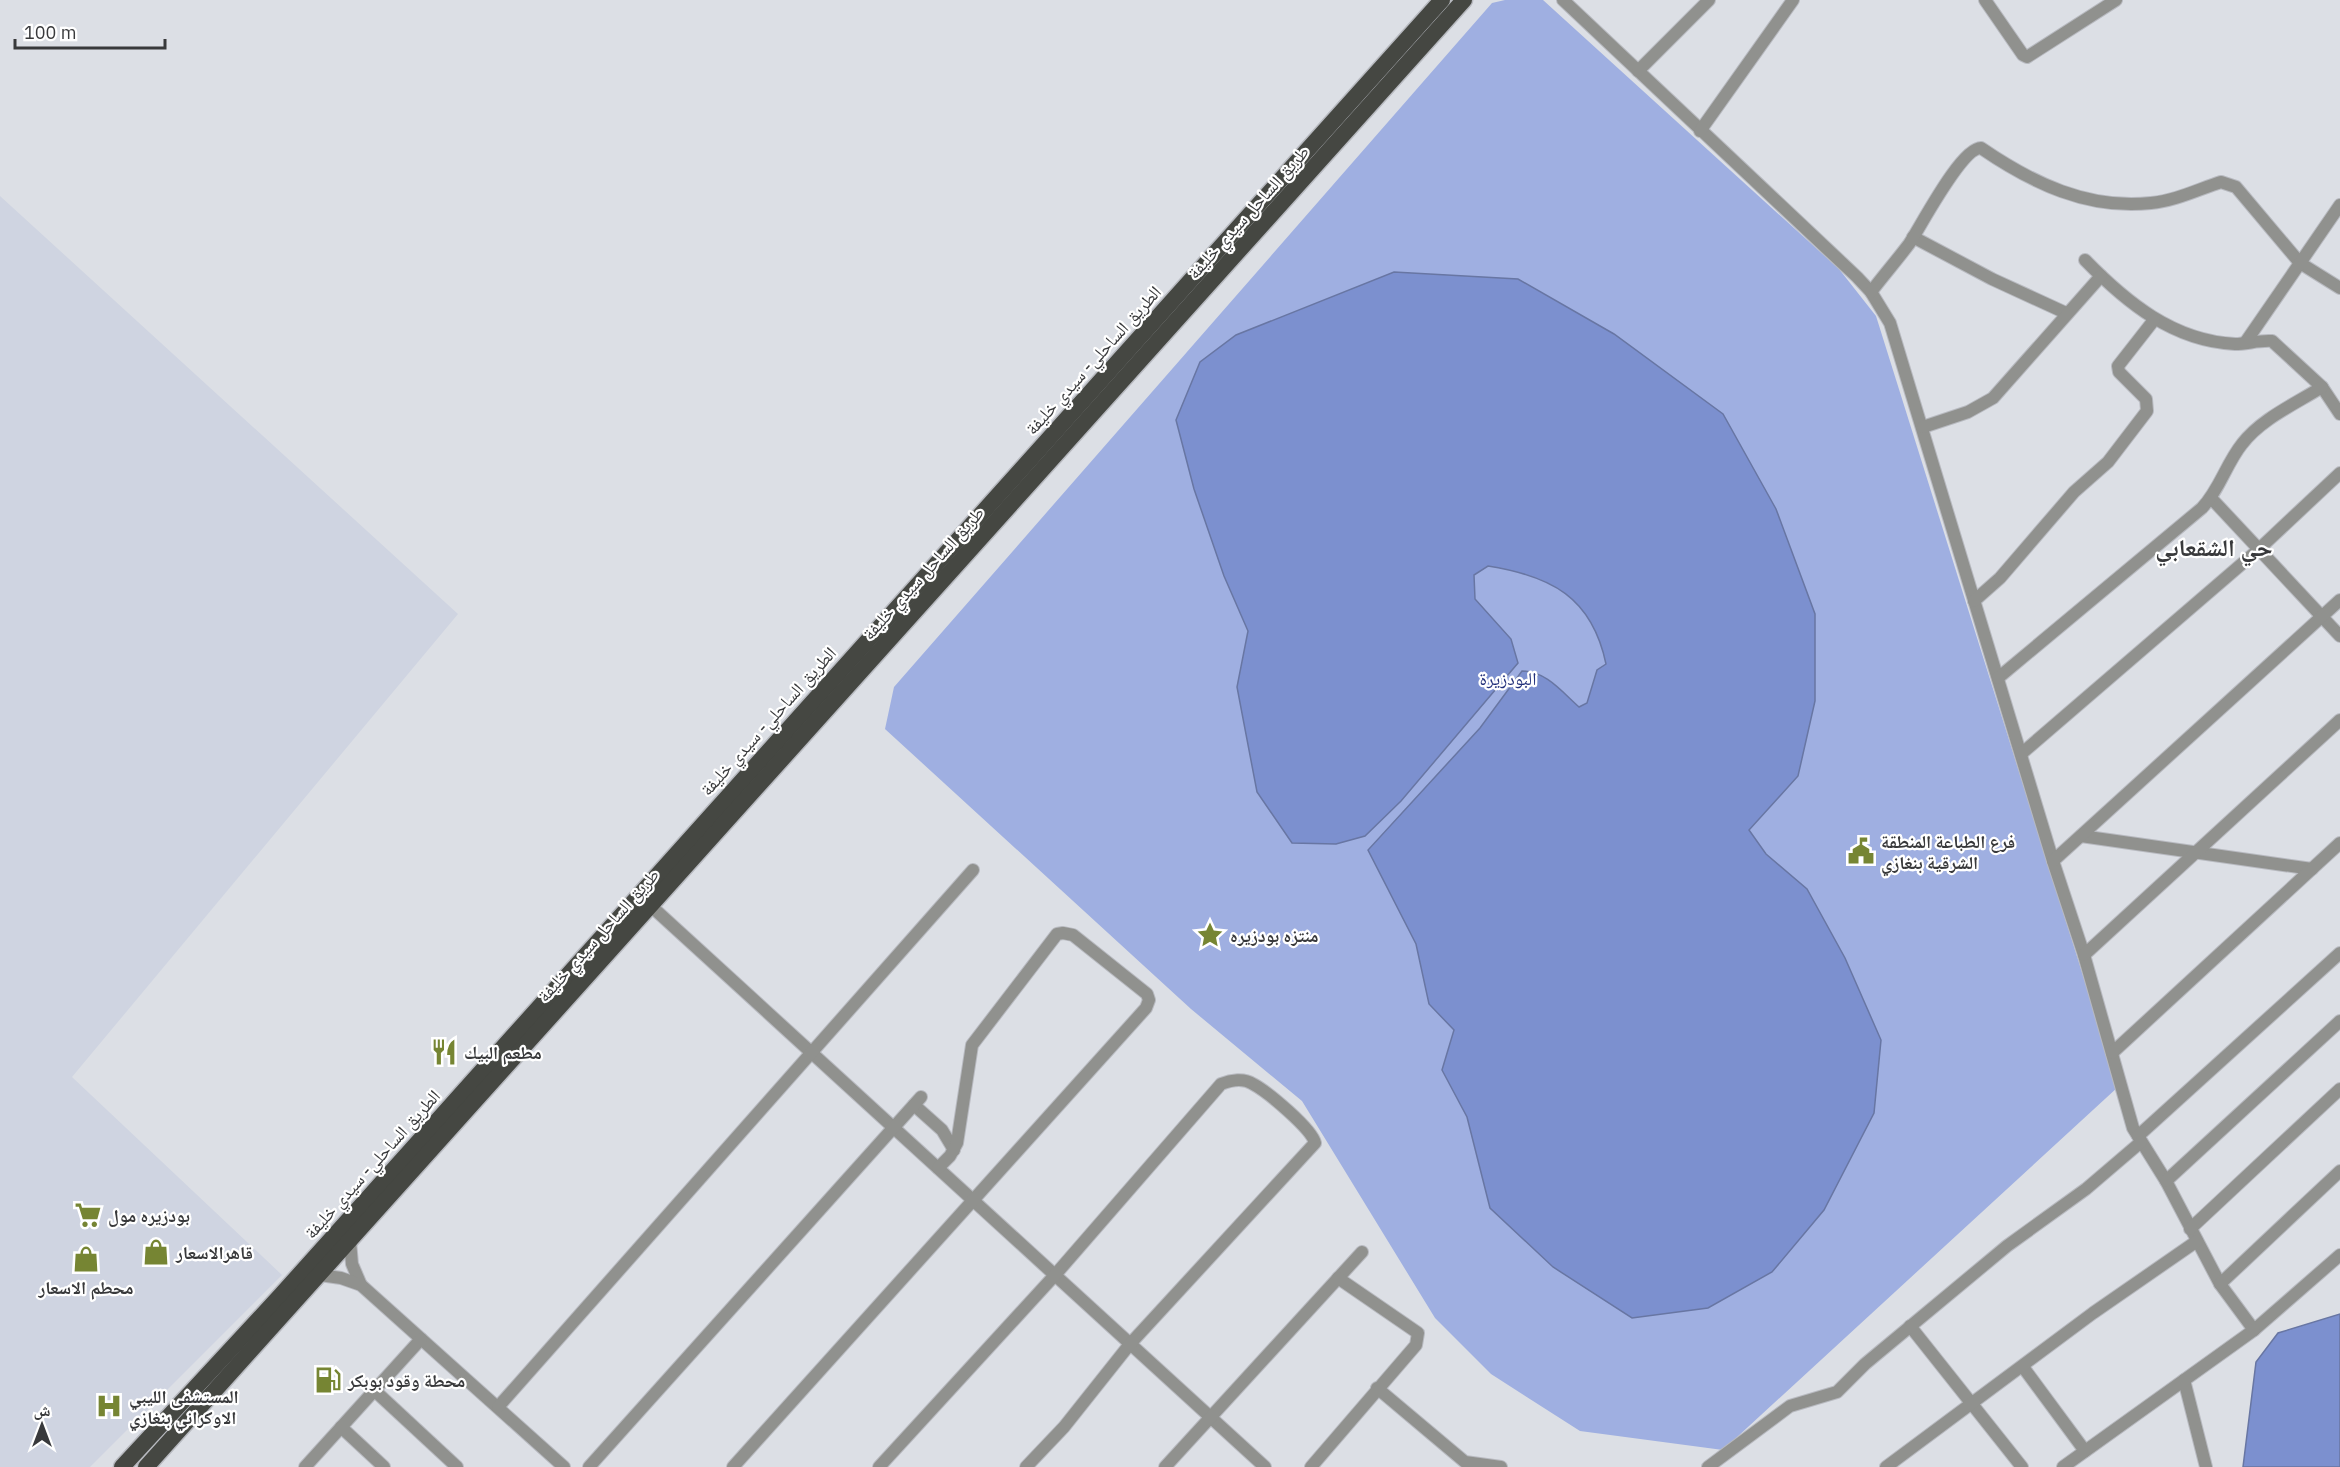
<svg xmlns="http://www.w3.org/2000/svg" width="2340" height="1467" font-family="'IBM Plex Sans','Noto Naskh Arabic',sans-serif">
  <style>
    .built { fill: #cfd4e1 }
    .green { fill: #9fafe1 }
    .water { fill: #7c90cf; stroke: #6876a3; stroke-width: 1.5 }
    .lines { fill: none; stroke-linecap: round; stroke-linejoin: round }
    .minor-casing { stroke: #b8bac0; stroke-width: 14 }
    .trunk-casing { stroke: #b8bac0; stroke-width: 19 }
    .minor { stroke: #90918e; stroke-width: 12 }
    .trunk { stroke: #454742; stroke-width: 16 }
    .labels { text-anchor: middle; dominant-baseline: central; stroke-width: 4.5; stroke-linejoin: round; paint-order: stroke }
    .street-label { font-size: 18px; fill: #38393b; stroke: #fff }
    .park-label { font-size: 18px; fill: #22307a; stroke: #fff }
    .poi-label { font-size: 18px; font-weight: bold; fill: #38393b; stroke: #fff; text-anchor: start }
    .district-label { font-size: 24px; font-weight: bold; fill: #38393b; stroke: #fff }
  </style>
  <rect width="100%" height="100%" fill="#dcdfe5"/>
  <polygon class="built" points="0,196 458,614 72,1077 282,1275 90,1467 0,1467"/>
  <polygon class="green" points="1505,0 1543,0 1839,269 1876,316 2118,1087 1723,1450 1580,1431 1491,1374 1435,1318 1302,1101 1191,1009 885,729 894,687 1492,3"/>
  <g class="water">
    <path d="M 1394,272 L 1518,279 L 1614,334 L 1723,414 L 1776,509 L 1815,614 L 1815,701 L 1798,776 L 1749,830 L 1766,854 L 1807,889 L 1845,958 L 1881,1040 L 1874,1113 L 1824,1210 L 1772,1272 L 1708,1308 L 1632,1318 L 1553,1267 L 1490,1208 L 1467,1117 L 1442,1070 L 1454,1030 L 1429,1004 L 1416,944 L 1368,850 L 1480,728 L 1522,671 C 1546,671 1562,692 1579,707 L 1587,703 L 1597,670 L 1606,664 C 1592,597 1551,576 1488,566 L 1474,575 L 1475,599 L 1511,639 L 1518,663 L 1401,801 L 1365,836 L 1336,844 L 1292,843 L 1257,792 L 1237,687 L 1248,631 L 1224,576 L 1194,489 L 1176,420 L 1200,362 L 1236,335 Z"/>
    <polygon points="2340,1314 2340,1467 2243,1467 2256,1362 2278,1333"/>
  </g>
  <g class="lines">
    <g class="minor-casing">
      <g id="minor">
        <polyline points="1563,0 1857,277 1871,292 1890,323 2053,861 2084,955 2133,1128 2166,1181 2220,1284 2254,1330 2340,1255"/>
        <polyline points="1985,0 2023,55 2027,57 2116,0"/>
        <polyline points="1638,71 1709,0"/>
        <polyline points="1700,131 1793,0"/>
        <polyline points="1913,237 1992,279 2066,313"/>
        <path d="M 2085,260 C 2126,302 2173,341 2235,344 C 2247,344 2259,340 2272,341 L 2322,387 L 2340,414"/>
        <path d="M 1871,292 C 1883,276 1897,260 1909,244 C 1921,226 1961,148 1981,148 C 2032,183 2088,210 2151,203 C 2175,201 2199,189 2221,182 L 2236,187 L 2300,263 L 2340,288"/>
        <polyline points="2245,343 2340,205"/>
        <polyline points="1923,427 1968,412 1993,398 2101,276"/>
        <polyline points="2211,498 2340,636"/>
        <polyline points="1974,601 2000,578 2074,492 2108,462 2147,411 2146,399 2119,372 2118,366 2154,320"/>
        <path d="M 1998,678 L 2202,508 C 2220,489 2226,464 2242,444 C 2261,419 2295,404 2322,387"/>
        <polyline points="2021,754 2258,550 2340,473"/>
        <polyline points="2081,836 2312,869"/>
        <polyline points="2053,861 2340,600"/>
        <polyline points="651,906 1265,1467"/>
        <polyline points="2084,955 2340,720"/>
        <polyline points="2112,1053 2340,843"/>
        <polyline points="914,1105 942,1130 954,1150"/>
        <polyline points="2138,1136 2340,953"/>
        <polyline points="2166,1181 2340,1021"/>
        <polyline points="2190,1229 2340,1089"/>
        <polyline points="350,1241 352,1264 361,1285"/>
        <polyline points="320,1275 341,1278 361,1285 564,1467"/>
        <polyline points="2220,1284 2340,1171"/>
        <polyline points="1910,1326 2022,1467"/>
        <polyline points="2023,1367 2085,1451"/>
        <polyline points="2184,1380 2206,1467"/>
        <polyline points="1377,1388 1465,1462 1501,1467"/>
        <polyline points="374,1390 457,1467"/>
        <polyline points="498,1407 973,870"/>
        <polyline points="341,1427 384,1467"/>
        <polyline points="305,1467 421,1339"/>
        <polyline points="589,1467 921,1097"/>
        <polyline points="733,1467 1146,1008 1149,1000 1147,994 1073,935 1063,933 1057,934 972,1045 957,1143 950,1156 938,1168"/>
        <path d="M 879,1467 L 1055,1275 L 1221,1084 C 1231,1080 1244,1078 1253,1084 C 1268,1092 1312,1129 1315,1143 L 1130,1344 L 1064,1427 L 1026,1467"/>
        <polyline points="1165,1467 1362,1252"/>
        <polyline points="1311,1467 1416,1345 1418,1333 1338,1278"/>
        <polyline points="1708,1467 1790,1406 1837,1392 1865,1364 2007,1246 2086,1189 2141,1142"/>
        <polyline points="1886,1467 2093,1313 2197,1241"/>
        <polyline points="2063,1467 2254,1330"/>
      </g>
    </g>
    <g class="trunk-casing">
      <g id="trunk">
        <polyline points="122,1467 281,1295 1442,0"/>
        <polyline points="146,1467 1464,0"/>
      </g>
    </g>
    <use href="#minor" class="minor"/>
    <use href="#trunk" class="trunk"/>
  </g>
  <defs>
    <g id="civic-bare" transform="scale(2.07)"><path d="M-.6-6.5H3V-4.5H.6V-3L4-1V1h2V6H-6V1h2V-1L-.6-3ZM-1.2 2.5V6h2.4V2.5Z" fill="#768533" stroke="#fff" stroke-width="2.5" paint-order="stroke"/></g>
    <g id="sight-bare" transform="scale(2.07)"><path d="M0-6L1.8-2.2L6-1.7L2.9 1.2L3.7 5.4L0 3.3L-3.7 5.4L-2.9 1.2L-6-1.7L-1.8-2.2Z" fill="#768533" stroke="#fff" stroke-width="2.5" paint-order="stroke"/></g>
    <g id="restaurant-bare" transform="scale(2.07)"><path d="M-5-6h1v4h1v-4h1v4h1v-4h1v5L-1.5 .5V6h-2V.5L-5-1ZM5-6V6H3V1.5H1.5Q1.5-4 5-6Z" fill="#768533" stroke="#fff" stroke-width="2.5" paint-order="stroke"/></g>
    <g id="supermarket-bare" transform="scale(2.07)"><path d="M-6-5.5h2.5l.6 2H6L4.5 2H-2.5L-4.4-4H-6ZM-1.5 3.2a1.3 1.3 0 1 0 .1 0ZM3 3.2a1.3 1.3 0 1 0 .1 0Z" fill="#768533" stroke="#fff" stroke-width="2.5" paint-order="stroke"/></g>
    <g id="shop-bare" transform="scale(2.07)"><path d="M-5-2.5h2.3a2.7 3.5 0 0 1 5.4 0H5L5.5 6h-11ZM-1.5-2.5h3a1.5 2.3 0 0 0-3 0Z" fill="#768533" stroke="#fff" stroke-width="2.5" paint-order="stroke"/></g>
    <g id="fuel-bare" transform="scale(2.07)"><path d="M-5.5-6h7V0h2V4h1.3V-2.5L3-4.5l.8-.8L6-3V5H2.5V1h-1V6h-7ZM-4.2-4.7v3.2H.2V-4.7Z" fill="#768533" stroke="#fff" stroke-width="2.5" paint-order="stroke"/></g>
    <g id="hospital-bare" transform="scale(2.07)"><path d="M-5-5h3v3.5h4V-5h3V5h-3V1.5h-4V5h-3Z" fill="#768533" stroke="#fff" stroke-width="2.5" paint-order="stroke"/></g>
  </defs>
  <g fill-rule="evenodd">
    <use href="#civic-bare" x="1861" y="851"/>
    <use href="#sight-bare" x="1210" y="935"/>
    <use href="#restaurant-bare" x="444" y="1052"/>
    <use href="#supermarket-bare" x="88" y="1215"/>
    <use href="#shop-bare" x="156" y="1252"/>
    <use href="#shop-bare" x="86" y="1259"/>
    <use href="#fuel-bare" x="328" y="1380"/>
    <use href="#hospital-bare" x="109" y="1406"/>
  </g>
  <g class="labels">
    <g class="street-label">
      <text transform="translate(1248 212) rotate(-48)">طريق الساحل سيدي خليفة</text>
      <text transform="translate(1093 360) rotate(-48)">الطريق الساحلي- سيدي خليفة</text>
      <text transform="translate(923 573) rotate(-48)">طريق الساحل سيدي خليفة</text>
      <text transform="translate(768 721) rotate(-48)">الطريق الساحلي- سيدي خليفة</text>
      <text transform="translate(598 935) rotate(-48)">طريق الساحل سيدي خليفة</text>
      <text transform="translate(372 1164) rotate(-48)">الطريق الساحلي- سيدي خليفة</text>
    </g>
    <g class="park-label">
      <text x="1508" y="678">البودزيرة</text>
    </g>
    <g class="poi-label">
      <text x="1881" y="841">فرع الطباعة المنطقة<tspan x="1881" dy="21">الشرقية بنغازي</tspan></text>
      <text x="1230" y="935">منتزه بودزيره</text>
      <text x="464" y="1052">مطعم البيك</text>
      <text x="108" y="1215">بودزيره مول</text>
      <text x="176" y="1252">قاهرالاسعار</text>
      <text x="86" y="1287" text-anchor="middle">محطم الاسعار</text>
      <text x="348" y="1380">محطة وقود بوبكر</text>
      <text x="129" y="1396">المستشفى الليبي<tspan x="129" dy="21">الاوكراني بنغازي</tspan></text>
    </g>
    <g class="district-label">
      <text x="2214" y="547">حي الشقعابي</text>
    </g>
  </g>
  <g transform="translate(42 1425)" stroke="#ffffff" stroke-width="4.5" paint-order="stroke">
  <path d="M0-4.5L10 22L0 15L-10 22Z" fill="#38393b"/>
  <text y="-9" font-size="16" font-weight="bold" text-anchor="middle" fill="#38393b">ش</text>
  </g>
  <path d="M15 39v9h150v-9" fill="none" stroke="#38393b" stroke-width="3"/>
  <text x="24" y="39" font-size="18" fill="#38393b" stroke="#ffffff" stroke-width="4.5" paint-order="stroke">100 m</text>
</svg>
